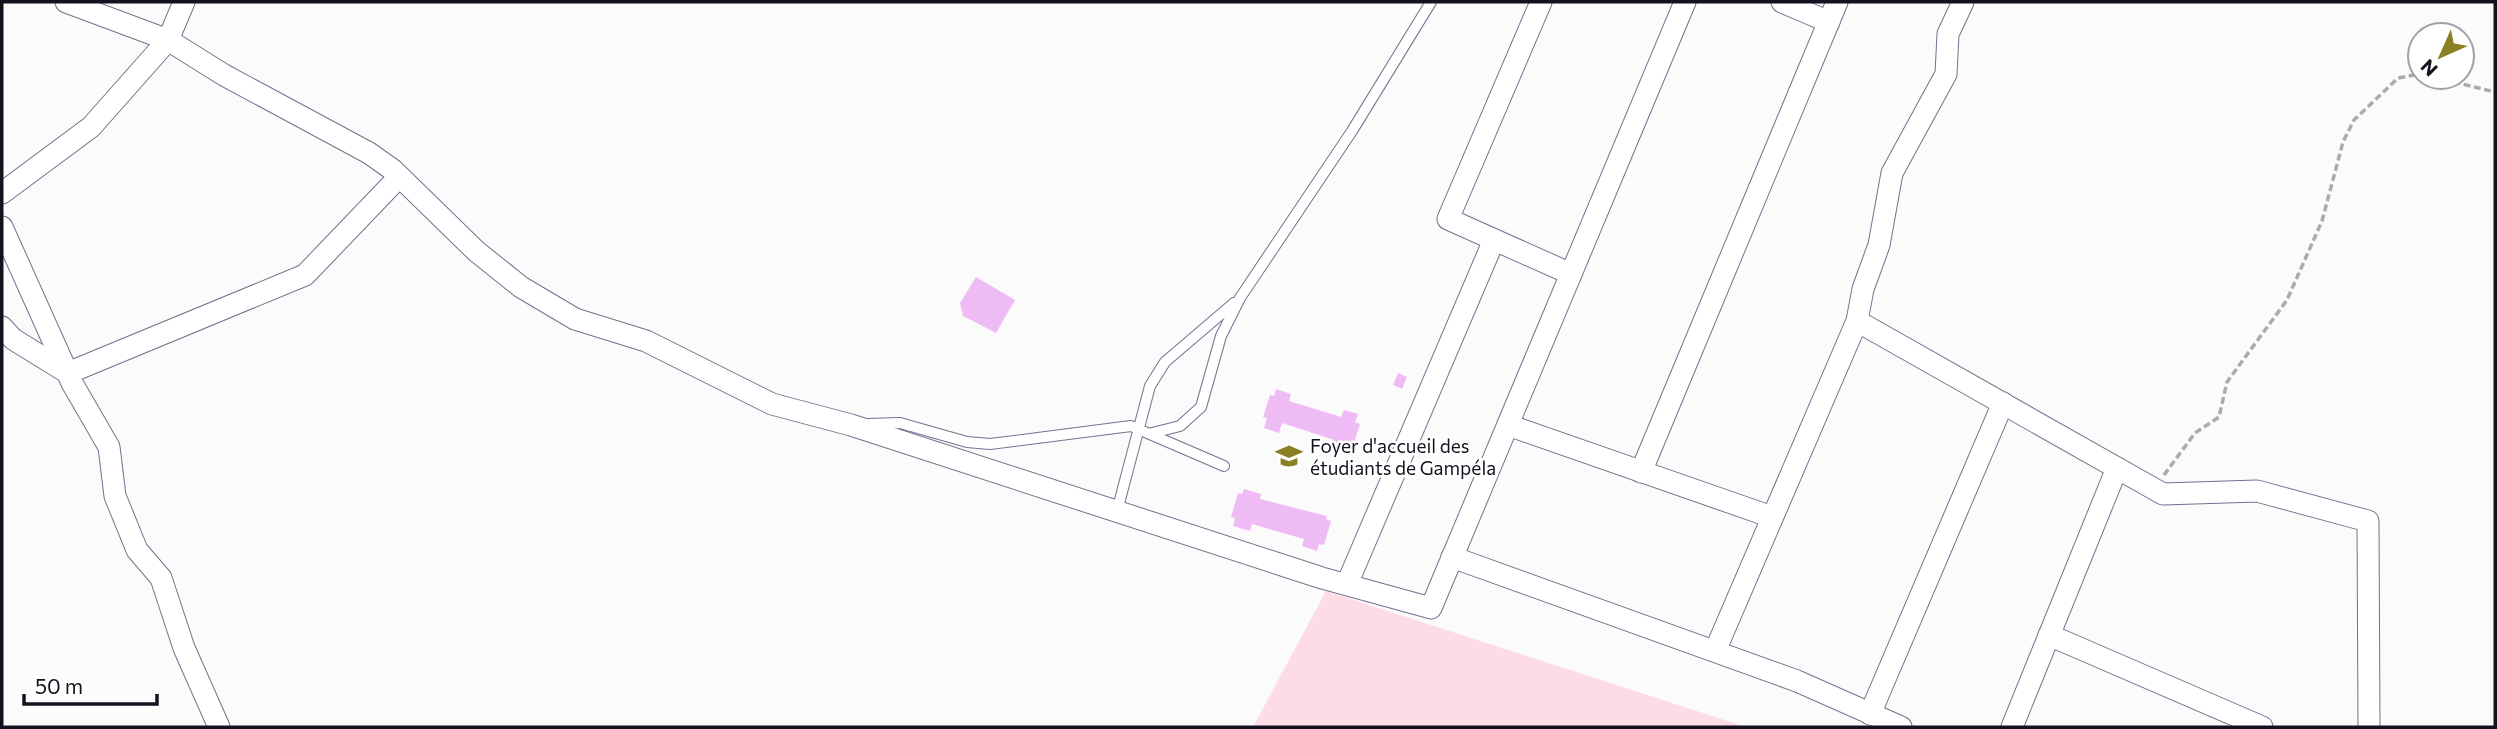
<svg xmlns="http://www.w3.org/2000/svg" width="2497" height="729" font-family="Commissioner,sans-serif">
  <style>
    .green { fill: #fedce6 }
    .building { fill: #efbbf5 }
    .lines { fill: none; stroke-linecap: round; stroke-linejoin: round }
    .lane-casing { stroke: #73718f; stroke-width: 12 }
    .street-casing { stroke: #73718f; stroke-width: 23 }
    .path { stroke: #ababaf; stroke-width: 3.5; stroke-dasharray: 7 3.5; stroke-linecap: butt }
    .lane { stroke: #fff; stroke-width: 10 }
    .street { stroke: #fff; stroke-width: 21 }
    .labels { text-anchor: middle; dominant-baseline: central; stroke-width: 5; stroke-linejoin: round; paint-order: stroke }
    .poi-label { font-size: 19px; fill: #14121e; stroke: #fff; text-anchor: start }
  </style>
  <rect width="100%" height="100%" fill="#fbfbfb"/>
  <polygon class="green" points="1326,591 1746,727 1253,727"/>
  <g class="building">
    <polygon points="976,277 1015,300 996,333 963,316 960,303"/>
    <polygon points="1398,373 1407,377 1402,389 1393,385"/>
    <polygon points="1276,389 1291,394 1289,401 1341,417 1344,410 1358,414 1355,422 1360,424 1353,446 1348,444 1346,452 1332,448 1334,440 1282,423 1279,433 1264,428 1267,418 1263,417 1270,395 1274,396"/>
    <polygon points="1244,489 1261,494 1260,499 1327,516 1326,519 1331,521 1324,545 1319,544 1317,551 1302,546 1304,539 1252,524 1250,531 1233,526 1235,518 1231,517 1238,493 1242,494"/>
  </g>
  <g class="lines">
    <g class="lane-casing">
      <g id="lane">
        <polyline points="868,424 900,423 967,442 990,444 1131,426 1224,466"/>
        <polyline points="1152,433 1180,426 1201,407 1221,336 1240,298 1352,131 1431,2"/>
        <polyline points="1117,511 1150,386 1165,362 1234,303"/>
      </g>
    </g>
    <g class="street-casing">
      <g id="street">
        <polyline points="66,2 168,40 224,75 369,153 393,170 476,251 521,287 575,319 646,341 772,404 851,425 1322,578 1431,608 1685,2"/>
        <polyline points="1541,2 1448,219 1571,274"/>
        <polyline points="1782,2 1829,22"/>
        <polyline points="2,193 91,127 168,40 184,2"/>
        <polyline points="2,227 72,383 109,447 115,496 137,550 161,578 184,648 219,727"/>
        <polyline points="1857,321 2163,494 2257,491 2368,521 2369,727"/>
        <polyline points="2,327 13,339 68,373 305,275 399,177"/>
        <polyline points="1508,425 1772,517"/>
        <polyline points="1641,472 1837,2"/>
        <polyline points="1452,557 1797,681 1901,727"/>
        <polyline points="1347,584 1494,240"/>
        <polyline points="2049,635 2262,727"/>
        <polyline points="1715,651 1857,321 1863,289 1879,245 1892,173 1946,74 1948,34 1963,2"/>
        <polyline points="1870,714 2003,403"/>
        <polyline points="2012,727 2117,468"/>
      </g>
    </g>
    <g class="path">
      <polyline points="2433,77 2495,92"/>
      <polyline points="2164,475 2195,433 2219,417 2227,382 2287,300 2322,221 2343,142 2354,120 2398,78 2420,74"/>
    </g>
    <use href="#lane" class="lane"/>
    <use href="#street" class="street"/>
  </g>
  <defs>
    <g id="university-bare" transform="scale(2.1)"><path d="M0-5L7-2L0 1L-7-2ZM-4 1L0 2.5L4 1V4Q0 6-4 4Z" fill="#8c8027" stroke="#fff" stroke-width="2.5" paint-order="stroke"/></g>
  </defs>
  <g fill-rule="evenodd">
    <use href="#university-bare" x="1289" y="456"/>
  </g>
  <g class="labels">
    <g class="poi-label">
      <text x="1310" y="445">Foyer d'accueil des<tspan x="1310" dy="22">étudiants de Gampéla</tspan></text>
    </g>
  </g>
  <rect width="2497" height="729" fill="none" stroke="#14121e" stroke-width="7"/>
  <g transform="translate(2441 56) rotate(225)"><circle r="33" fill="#ffffff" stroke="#a1a0a5" stroke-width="2"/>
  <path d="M0-5L12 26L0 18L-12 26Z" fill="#8c8027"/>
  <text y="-10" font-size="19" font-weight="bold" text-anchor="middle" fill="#14121e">N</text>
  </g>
  <path d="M24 694v10h133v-10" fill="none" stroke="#14121e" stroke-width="3.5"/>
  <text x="35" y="694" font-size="21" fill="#14121e" stroke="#ffffff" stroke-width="5" paint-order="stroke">50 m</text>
</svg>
